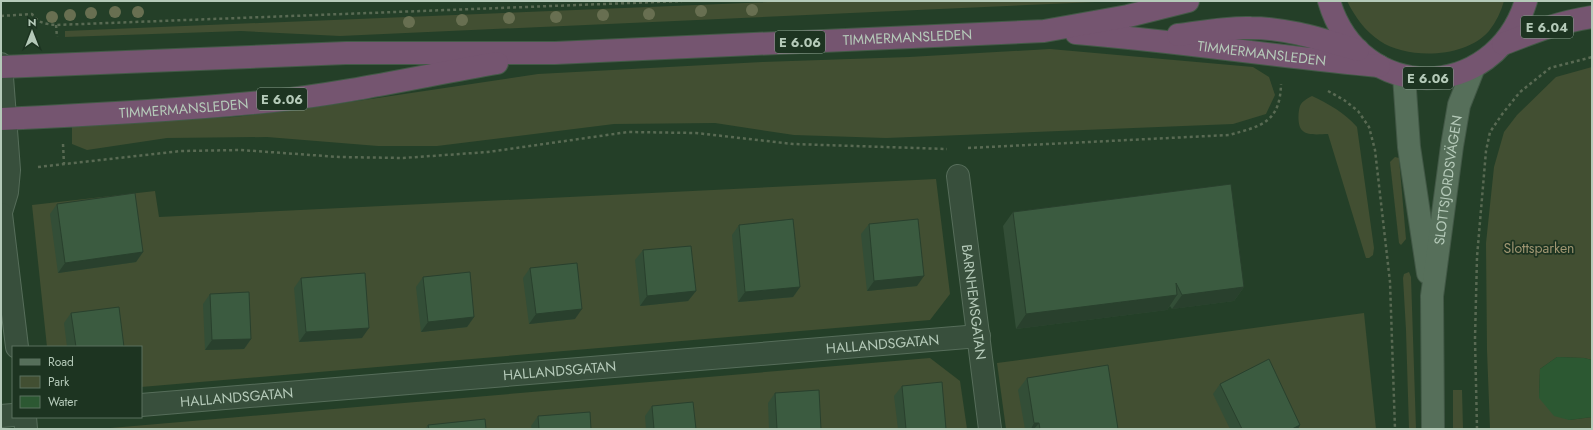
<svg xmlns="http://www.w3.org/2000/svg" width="1593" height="430" font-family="Jost,sans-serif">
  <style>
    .green { fill: #424f32 }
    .water { fill: #2c5832 }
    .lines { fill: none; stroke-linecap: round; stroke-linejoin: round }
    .minor-casing { stroke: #566d5a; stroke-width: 24 }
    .major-casing { stroke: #425846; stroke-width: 24 }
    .highway-casing { stroke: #435a47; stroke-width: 24 }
    .path { stroke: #596a53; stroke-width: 2.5; stroke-dasharray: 3 3; stroke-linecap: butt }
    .minor { stroke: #384f3c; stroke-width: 22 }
    .major { stroke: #566f5a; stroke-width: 22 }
    .highway { stroke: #755570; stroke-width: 22 }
    .tree { fill: #686f51 }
    .wall { fill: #334e37 }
    .shaded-wall { fill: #29402d }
    .building { fill: #3b5b40; stroke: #29402d }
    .labels { text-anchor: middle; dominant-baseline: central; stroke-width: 3.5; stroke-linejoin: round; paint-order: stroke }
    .shield { fill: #1d3421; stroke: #879d8b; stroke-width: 1 }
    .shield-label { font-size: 13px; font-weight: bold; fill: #b5cab9 }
    .street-label { font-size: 14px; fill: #b5cab9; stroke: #1d3421 }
    .park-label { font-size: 14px; fill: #a09672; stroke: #1d3421 }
  </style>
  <rect width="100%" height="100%" fill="#243f28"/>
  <g class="green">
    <polygon points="792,1 1118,1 340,36 241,31 65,37 65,31"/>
    <path d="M 1347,1 L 1504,1 C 1501,12 1496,22 1489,31 C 1466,58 1408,60 1380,41 C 1365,31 1355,17 1347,1 Z"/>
    <polygon points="1050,49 1253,67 1269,77 1275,95 1266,114 1233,124 886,138 794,135 715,123 614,124 437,146 378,146 267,137 167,138 87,150 72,144 72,127 127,122 234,117 297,110 538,74 762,62 909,57"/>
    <polygon points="1592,67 1592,360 1584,358 1557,357 1540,369 1539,397 1569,420 1592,417 1592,429 1490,429 1487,350 1486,243 1494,167 1504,132 1517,115 1556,77"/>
    <path d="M 1312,96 C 1329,104 1345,113 1357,127 L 1374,248 L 1373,255 L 1369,258 L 1366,258 L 1365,255 L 1328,134 C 1321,134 1308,136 1303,131 C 1297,127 1298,112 1300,106 C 1302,101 1308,98 1312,96 Z"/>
    <polygon points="1395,157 1399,158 1406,239 1401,245 1399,243 1390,162"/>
    <polygon points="936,179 950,294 930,320 141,387 141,347 47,347 32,205 155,191 159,217"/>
    <polygon points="1409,272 1411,277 1416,429 1409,429 1406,330 1403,278 1404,274"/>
    <polygon points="1364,313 1376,429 1006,429 997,363"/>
    <polygon points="930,358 960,381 967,429 99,429"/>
    <polygon points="1453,390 1462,390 1463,429 1453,429"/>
  </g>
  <polygon class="water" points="1557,357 1584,358 1592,360 1592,417 1569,420 1554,416 1539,398 1540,369"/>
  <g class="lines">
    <g class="minor-casing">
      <g id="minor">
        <polyline points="1,64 9,170 7,192 1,212"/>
        <path id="s1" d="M 958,176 L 990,429"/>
        <polyline points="1,214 17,347"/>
        <path id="s2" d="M 141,405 L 979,336"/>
        <polyline points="1,416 13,415"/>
        <polyline points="25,417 26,429"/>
      </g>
    </g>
    <g class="major-casing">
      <g id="major">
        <polyline points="1404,76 1409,147 1428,273"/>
        <path id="s3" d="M 1433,429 L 1432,296 L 1452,146 L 1459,105 L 1474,67"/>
      </g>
    </g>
    <g class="highway-casing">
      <g id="highway">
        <path d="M 1329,1 C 1359,104 1494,104 1526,1"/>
        <path id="s4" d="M 1076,33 C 1177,41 1278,57 1379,66"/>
        <path d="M 1178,35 C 1202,32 1226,27 1251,28 C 1288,28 1323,40 1358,50"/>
        <path d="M 1503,44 C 1534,32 1559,22 1592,17"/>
        <path id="s5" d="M 1,67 L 346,53 L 555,53 L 1044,31 L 1128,16 L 1188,1"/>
        <path id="s6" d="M 1,119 C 91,115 183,110 273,101 C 348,93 422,76 497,63"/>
      </g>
    </g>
    <g class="path">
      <path d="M 1,16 L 32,14 C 38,23 45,24 56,25 L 682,1"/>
      <polyline points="56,25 57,37"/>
      <polyline points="1328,91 1344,100 1358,111 1369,127 1375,150 1390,282 1395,429"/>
      <polyline points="63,144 64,164"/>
      <path d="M 968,148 L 1229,135 C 1261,126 1280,123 1281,84"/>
      <polyline points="38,167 181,151 241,150 339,157 403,158 488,152 628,132 696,133 793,144 947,149"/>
      <polyline points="1477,429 1475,339 1477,257 1486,151 1490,132 1503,113 1520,92 1550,68 1592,57"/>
    </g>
    <use href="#minor" class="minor"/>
    <use href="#major" class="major"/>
    <use href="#highway" class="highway"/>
  </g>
  <g class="tree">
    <circle cx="752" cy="10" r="6"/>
    <circle cx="701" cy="11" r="6"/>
    <circle cx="115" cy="12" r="6"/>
    <circle cx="138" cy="12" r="6"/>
    <circle cx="91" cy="13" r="6"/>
    <circle cx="649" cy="14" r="6"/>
    <circle cx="70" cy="15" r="6"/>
    <circle cx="603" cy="15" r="6"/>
    <circle cx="52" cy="17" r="6"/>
    <circle cx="556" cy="17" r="6"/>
    <circle cx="509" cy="18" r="6"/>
    <circle cx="462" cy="20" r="6"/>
    <circle cx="409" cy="22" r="6"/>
  </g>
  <g class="wall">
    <polygon points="57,204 143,252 136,262 58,273 50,214"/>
    <polygon points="1013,212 1244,287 1234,301 1172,309 1170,306 1167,310 1016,329 1003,226"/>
    <polygon points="869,224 917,286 867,291 861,234"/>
    <polygon points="739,225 800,287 793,297 738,302 732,235"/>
    <polygon points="643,250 696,291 688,301 640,306 635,260"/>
    <polygon points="530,268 575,319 529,324 523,278"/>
    <polygon points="423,277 474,317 467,327 421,332 416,287"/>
    <polygon points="301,278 362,338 299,342 294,288"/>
    <polygon points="210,294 251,339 244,349 205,350 203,304"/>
    <polygon points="71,313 124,347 67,347 64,323"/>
    <polygon points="1027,378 1118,429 1025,429 1018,390"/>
    <polygon points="1220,384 1300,425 1298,429 1230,429 1213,394"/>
    <polygon points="902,386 946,429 898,429 894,396"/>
    <polygon points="775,393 821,429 769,429 768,403"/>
    <polygon points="652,406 696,429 646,429 645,416"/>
    <polygon points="538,416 591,429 532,429 531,426"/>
    <polygon points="428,425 486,429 425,429"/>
  </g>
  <g class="shaded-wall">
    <polygon points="143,252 136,262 58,273 65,263"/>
    <polygon points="924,276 917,286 867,291 874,281"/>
    <polygon points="800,287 793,297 738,302 745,292"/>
    <polygon points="1244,287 1234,301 1172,309 1182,295"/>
    <polygon points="696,291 688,301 640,306 647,296"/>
    <polygon points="1177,295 1167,310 1016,329 1026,314"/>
    <polygon points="582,309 575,319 529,324 536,314"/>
    <polygon points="474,317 467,327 421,332 428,322"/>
    <polygon points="369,328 362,338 299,342 306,332"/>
    <polygon points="251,339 244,349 205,350 212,340"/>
    <polygon points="1034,423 1039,423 1034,429 1031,429"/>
    <polygon points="1300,425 1298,429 1292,429"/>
  </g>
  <g class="building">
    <polygon points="1231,184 1244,287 1182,295 1176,283 1177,295 1026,314 1013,212"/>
    <polygon points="135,193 143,252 65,263 57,204"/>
    <polygon points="793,219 800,287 745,292 739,225"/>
    <polygon points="918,219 924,276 874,281 869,224"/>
    <polygon points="691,246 696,291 647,296 643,250"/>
    <polygon points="577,263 582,309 536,314 530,268"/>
    <polygon points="470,272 474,317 428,322 423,277"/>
    <polygon points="365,273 369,328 306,332 301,278"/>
    <polygon points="249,292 251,339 212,340 210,294"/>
    <polygon points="119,307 124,347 76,347 71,313"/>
    <polygon points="1269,359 1300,425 1292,429 1242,429 1220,384"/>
    <polygon points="1108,365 1118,429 1040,429 1039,423 1034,423 1027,378"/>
    <polygon points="942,382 946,429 906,429 902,386"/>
    <polygon points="819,390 821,429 777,429 775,393"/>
    <polygon points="693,402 696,429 654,429 652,406"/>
    <polygon points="590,412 591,429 539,429 538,416"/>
    <polygon points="485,419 486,429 429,429 428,425"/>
  </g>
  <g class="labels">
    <g class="shield">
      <rect x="1521" y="16" width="52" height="22" rx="3"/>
      <rect x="775" y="31" width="50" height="22" rx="3"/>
      <rect x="1403" y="67" width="50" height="22" rx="3"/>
      <rect x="257" y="88" width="50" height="22" rx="3"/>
    </g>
    <g class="shield-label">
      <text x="1547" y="27">E 6.04</text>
      <text x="800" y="42">E 6.06</text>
      <text x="1428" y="78">E 6.06</text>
      <text x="282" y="99">E 6.06</text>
    </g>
    <g class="street-label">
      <text stroke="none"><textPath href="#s5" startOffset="907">TIMMERMANSLEDEN</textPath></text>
      <text stroke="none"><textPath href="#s4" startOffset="187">TIMMERMANSLEDEN</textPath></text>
      <text stroke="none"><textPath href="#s6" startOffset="183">TIMMERMANSLEDEN</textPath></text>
      <text stroke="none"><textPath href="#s3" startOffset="250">SLOTTSJORDSVÄGEN</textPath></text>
      <text stroke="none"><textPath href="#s1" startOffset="127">BARNHEMSGATAN</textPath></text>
      <text stroke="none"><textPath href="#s2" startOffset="744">HALLANDSGATAN</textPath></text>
      <text stroke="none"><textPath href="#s2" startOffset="420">HALLANDSGATAN</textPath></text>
      <text stroke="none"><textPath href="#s2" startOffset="96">HALLANDSGATAN</textPath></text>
    </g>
    <g class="park-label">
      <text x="1539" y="248">Slottsparken</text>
    </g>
  </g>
  <rect width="1593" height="430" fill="none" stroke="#b5cab9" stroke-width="4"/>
  <rect x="12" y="346" width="130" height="72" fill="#1d3421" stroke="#5a705e"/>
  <rect x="20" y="359" width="20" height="6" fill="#566f5a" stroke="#5a705e"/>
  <text x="48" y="366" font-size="12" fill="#b5cab9">Road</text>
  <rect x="20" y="376" width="20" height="12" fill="#424f32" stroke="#5a705e"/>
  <text x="48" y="386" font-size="12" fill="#b5cab9">Park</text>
  <rect x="20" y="396" width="20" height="12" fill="#2c5832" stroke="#5a705e"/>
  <text x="48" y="406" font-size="12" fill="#b5cab9">Water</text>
  <g transform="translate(32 32)" stroke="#1d3421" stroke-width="3" paint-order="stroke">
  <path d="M0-3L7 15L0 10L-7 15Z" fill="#b5cab9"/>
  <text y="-6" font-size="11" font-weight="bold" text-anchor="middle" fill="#b5cab9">N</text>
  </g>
</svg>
